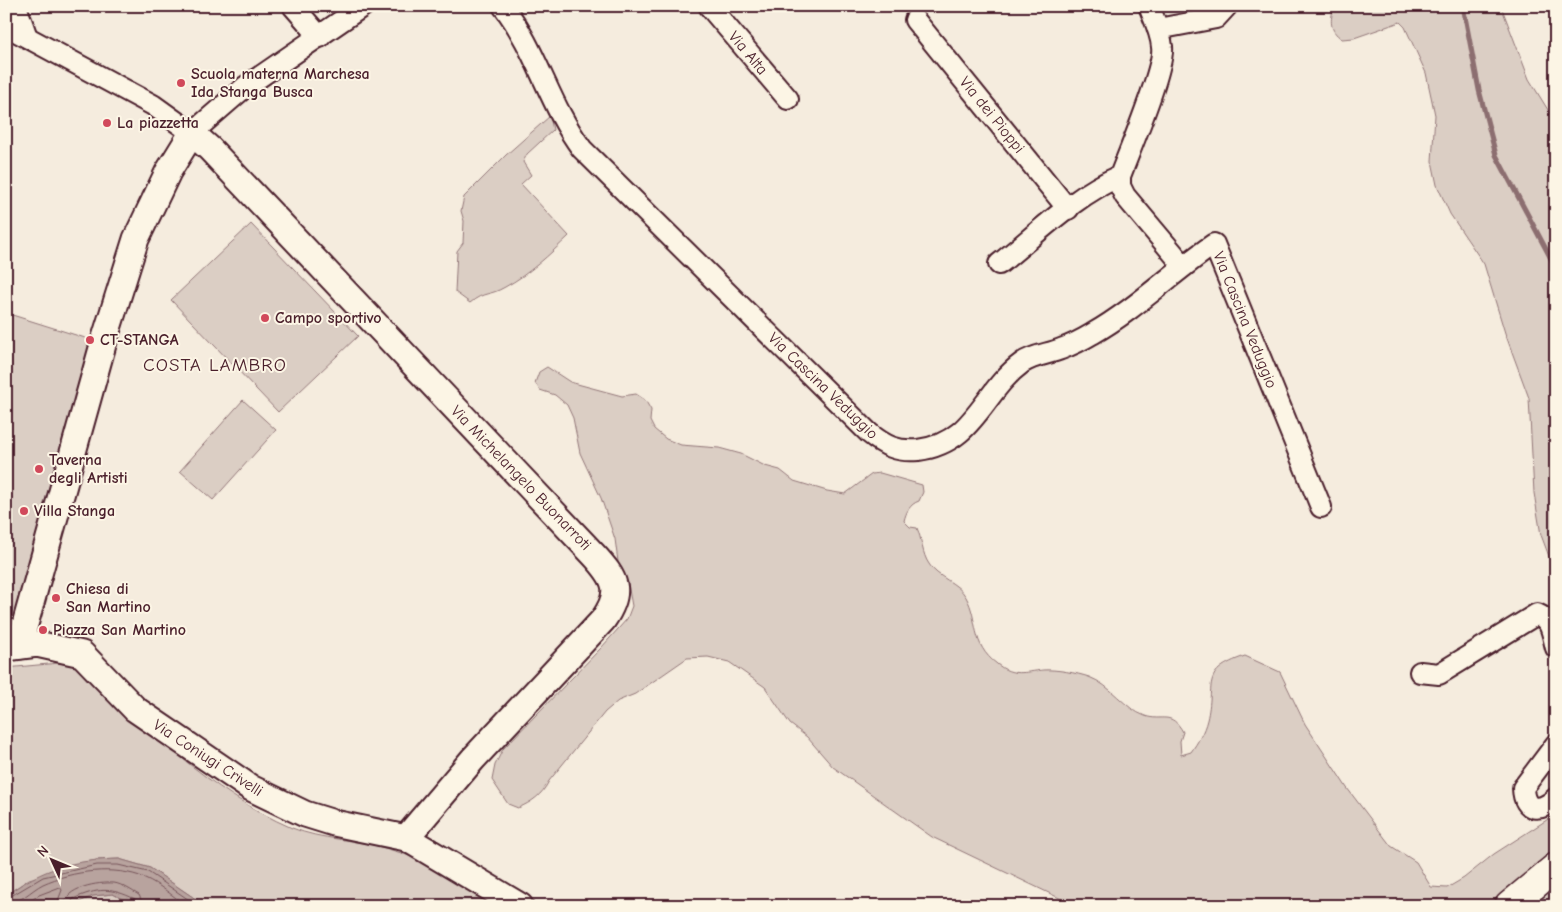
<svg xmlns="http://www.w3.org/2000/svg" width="1562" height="912" font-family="'Comic Neue',sans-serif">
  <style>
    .green { fill: #dbcec4; stroke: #927678 }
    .water { fill: #b8a39e; stroke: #8c6e70 }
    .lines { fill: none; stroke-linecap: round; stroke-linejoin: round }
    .shore { stroke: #765459; stroke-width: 1 }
    .stream { stroke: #8c6e70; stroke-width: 5 }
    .minor-casing { stroke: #4a1f2b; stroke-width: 24 }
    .tertiary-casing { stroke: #4a1f2b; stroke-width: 29 }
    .secondary-casing { stroke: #4a1f2b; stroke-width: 31 }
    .minor { stroke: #fcf5e5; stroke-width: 20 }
    .tertiary { stroke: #fcf5e5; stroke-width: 25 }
    .secondary { stroke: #fcf5e5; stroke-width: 28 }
    .poi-dot { fill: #d1495b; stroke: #fcf5e5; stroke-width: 2 }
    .labels { text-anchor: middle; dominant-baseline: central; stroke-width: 4; stroke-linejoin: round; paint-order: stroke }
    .street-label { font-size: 16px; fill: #4a1f2b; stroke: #fcf5e5 }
    .poi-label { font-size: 16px; font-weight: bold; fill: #4a1f2b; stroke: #fcf5e5; text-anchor: start }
    .quarter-label { font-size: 19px; letter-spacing: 1px; fill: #4a1f2b; stroke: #fcf5e5 }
  </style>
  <rect width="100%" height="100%" fill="#f5ecde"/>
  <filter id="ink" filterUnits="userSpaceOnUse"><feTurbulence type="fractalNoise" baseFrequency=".02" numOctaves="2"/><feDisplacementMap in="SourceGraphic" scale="10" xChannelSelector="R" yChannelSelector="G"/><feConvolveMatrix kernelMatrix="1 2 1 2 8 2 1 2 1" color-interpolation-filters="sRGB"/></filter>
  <g filter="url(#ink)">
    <g class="green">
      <path d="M 1334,6 L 1501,6 L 1529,79 L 1556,123 L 1556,575 L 1541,535 L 1534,493 L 1529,398 L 1505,333 L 1484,264 L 1450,214 L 1437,185 L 1432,161 L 1435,115 L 1426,73 L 1405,27 L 1400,22 L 1354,38 L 1342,39 C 1329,30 1330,21 1334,6 Z"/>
      <path d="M 550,116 L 553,130 L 527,154 L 523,162 L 531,175 L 521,184 L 569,236 C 549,255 529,274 505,287 C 490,296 484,291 470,303 L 455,292 L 457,251 L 463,243 L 464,221 L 461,211 L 464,197 L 506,155 Z"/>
      <polygon points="251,224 358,336 278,412 171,300"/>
      <polygon points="6,313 98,342 11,639 6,640"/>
      <path d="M 547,367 L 570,382 L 581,385 L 622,396 L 636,394 L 645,400 L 651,410 L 650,421 L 654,429 L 666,439 L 681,445 L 719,448 L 741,454 L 765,466 L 780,470 L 794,481 L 827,491 L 845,494 L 872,474 L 880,473 L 922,485 L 923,492 L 919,501 C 910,504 906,512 904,521 L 910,527 L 917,528 C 922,539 922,554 929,564 C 937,578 958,582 966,597 C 979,620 970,644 997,664 C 1013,677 1025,672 1043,670 C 1056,669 1077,673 1089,677 C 1111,685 1125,709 1145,716 C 1162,722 1171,710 1183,732 L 1180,741 L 1181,755 L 1191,752 C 1198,742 1204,732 1207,720 C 1216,683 1199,672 1245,656 L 1280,672 L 1305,724 L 1347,788 L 1391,846 L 1416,862 L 1431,887 L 1447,888 L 1464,878 L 1494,854 L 1556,814 L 1556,847 L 1523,883 L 1487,906 L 1076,906 L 932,837 L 833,767 L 807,737 L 790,724 L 765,687 L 729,662 L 708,657 L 687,658 L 635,694 L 618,701 L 605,712 L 549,781 C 542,795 532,802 518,808 L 508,804 L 492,780 L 495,765 L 503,749 L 601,648 L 627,619 L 632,606 L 628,584 L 619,569 L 615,539 L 601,498 L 580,453 L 573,418 L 567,405 L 555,395 L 540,390 L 535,383 L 539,372 Z"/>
      <polygon points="243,400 276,430 213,500 180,471"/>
      <path d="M 59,663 L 79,667 C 146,726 209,792 292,828 C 322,840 354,839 385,848 C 429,860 467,883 507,906 L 206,906 L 150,868 L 119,859 L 96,860 L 29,879 L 6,895 L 6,668 Z"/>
      <polygon points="1556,886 1556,906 1535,906 1537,903"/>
      <polygon points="113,894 135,906 70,906 93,896"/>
    </g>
    <path class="water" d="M 119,859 L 150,868 L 206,906 L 135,906 L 113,894 L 93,896 L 70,906 L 6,906 L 6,895 C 43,868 73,860 119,859 Z"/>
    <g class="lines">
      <g class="shore">
        <polyline points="6,899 43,877 97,865 118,865 148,872 198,906"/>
        <path d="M 6,905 C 19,904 31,890 43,884 C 72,871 115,865 145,878 C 159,884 174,897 187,906"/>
        <polyline points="23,906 39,895 60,887 62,890 56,906"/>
        <path d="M 63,906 C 65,887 98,882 114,883 C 122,884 132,891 139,895 L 144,906"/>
        <path d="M 70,906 L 73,899 C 98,888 110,887 135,899 L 137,906"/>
      </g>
      <polyline class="stream" points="1463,6 1479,90 1496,155 1556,268"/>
      <g class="minor-casing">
        <g id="minor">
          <polyline points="16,6 27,37"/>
          <polyline points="293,6 320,37"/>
          <path d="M 503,6 C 537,50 549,105 582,149 L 869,433 C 885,446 897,452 918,450 C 975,443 982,392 1022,363 C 1033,355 1049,354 1061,349 C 1072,345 1082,340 1092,334 C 1136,309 1173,272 1214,244 L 1321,507"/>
          <polyline points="709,6 788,99"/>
          <polyline points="915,20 1068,209"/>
          <polyline points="6,26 153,105 192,133 245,87 363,6"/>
          <polyline points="1158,29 1216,18 1227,6"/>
          <polyline points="1120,176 1120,186 1125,196 1183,265"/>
          <path d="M 999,264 C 1037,234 1075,195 1120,176 C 1129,152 1165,67 1162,47 C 1161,33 1154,19 1149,6"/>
          <path d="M 1420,672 L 1439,674 L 1537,614 C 1552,620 1552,633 1556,648"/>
          <path d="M 1556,744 L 1523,788 C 1524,813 1541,812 1556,798"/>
        </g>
      </g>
      <g class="tertiary-casing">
        <g id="tertiary">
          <path d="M 19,646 L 104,341 L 136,239 L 168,172 L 192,133 L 210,149 L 594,555 C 616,579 623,591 603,620 L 473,759 L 406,838"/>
          <polyline points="6,648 37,644 82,654 135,709 251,788 305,814 334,823 406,838 520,906"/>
        </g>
      </g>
      <g class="secondary-casing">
        <polyline id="secondary" points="1509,906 1556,867"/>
      </g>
      <use href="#minor" class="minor"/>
      <use href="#tertiary" class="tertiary"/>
      <use href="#secondary" class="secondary"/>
    </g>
  </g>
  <g class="poi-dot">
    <circle cx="181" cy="83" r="5"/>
    <circle cx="107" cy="123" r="5"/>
    <circle cx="265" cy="318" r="5"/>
    <circle cx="90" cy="340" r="5"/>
    <circle cx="39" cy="469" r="5"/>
    <circle cx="24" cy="511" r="5"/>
    <circle cx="56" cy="598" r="5"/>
    <circle cx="43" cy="630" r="5"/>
  </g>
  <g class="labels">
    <g class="street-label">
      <text transform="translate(748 53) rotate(50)">Via Alta</text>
      <text transform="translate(992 115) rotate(51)">Via dei Pioppi</text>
      <text transform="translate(1245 320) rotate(68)">Via Cascina Veduggio</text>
      <text transform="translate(823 386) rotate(44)">Via Cascina Veduggio</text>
      <text transform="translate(521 478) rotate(46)">Via Michelangelo Buonarroti</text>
      <text transform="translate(208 758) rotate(33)">Via Coniugi Crivelli</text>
    </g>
    <g class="poi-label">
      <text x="191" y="74">Scuola materna Marchesa<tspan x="191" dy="18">Ida Stanga Busca</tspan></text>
      <text x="117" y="123">La piazzetta</text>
      <text x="275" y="318">Campo sportivo</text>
      <text x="100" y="340">CT-STANGA</text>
      <text x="49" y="460">Taverna<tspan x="49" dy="18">degli Artisti</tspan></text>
      <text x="34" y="511">Villa Stanga</text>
      <text x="66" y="589">Chiesa di<tspan x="66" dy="18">San Martino</tspan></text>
      <text x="53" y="630">Piazza San Martino</text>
    </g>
    <g class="quarter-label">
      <text x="215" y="365">COSTA LAMBRO</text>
    </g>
  </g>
  <rect width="1562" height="912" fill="none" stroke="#fcf5e5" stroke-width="25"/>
  <rect x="12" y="12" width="1537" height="887" fill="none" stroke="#4a1f2b" stroke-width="2" filter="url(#ink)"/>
  <g transform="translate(52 860) rotate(314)" stroke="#fcf5e5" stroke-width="4" paint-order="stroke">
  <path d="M0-4L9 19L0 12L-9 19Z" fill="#4a1f2b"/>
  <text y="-8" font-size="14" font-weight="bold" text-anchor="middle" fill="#4a1f2b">N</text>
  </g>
</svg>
